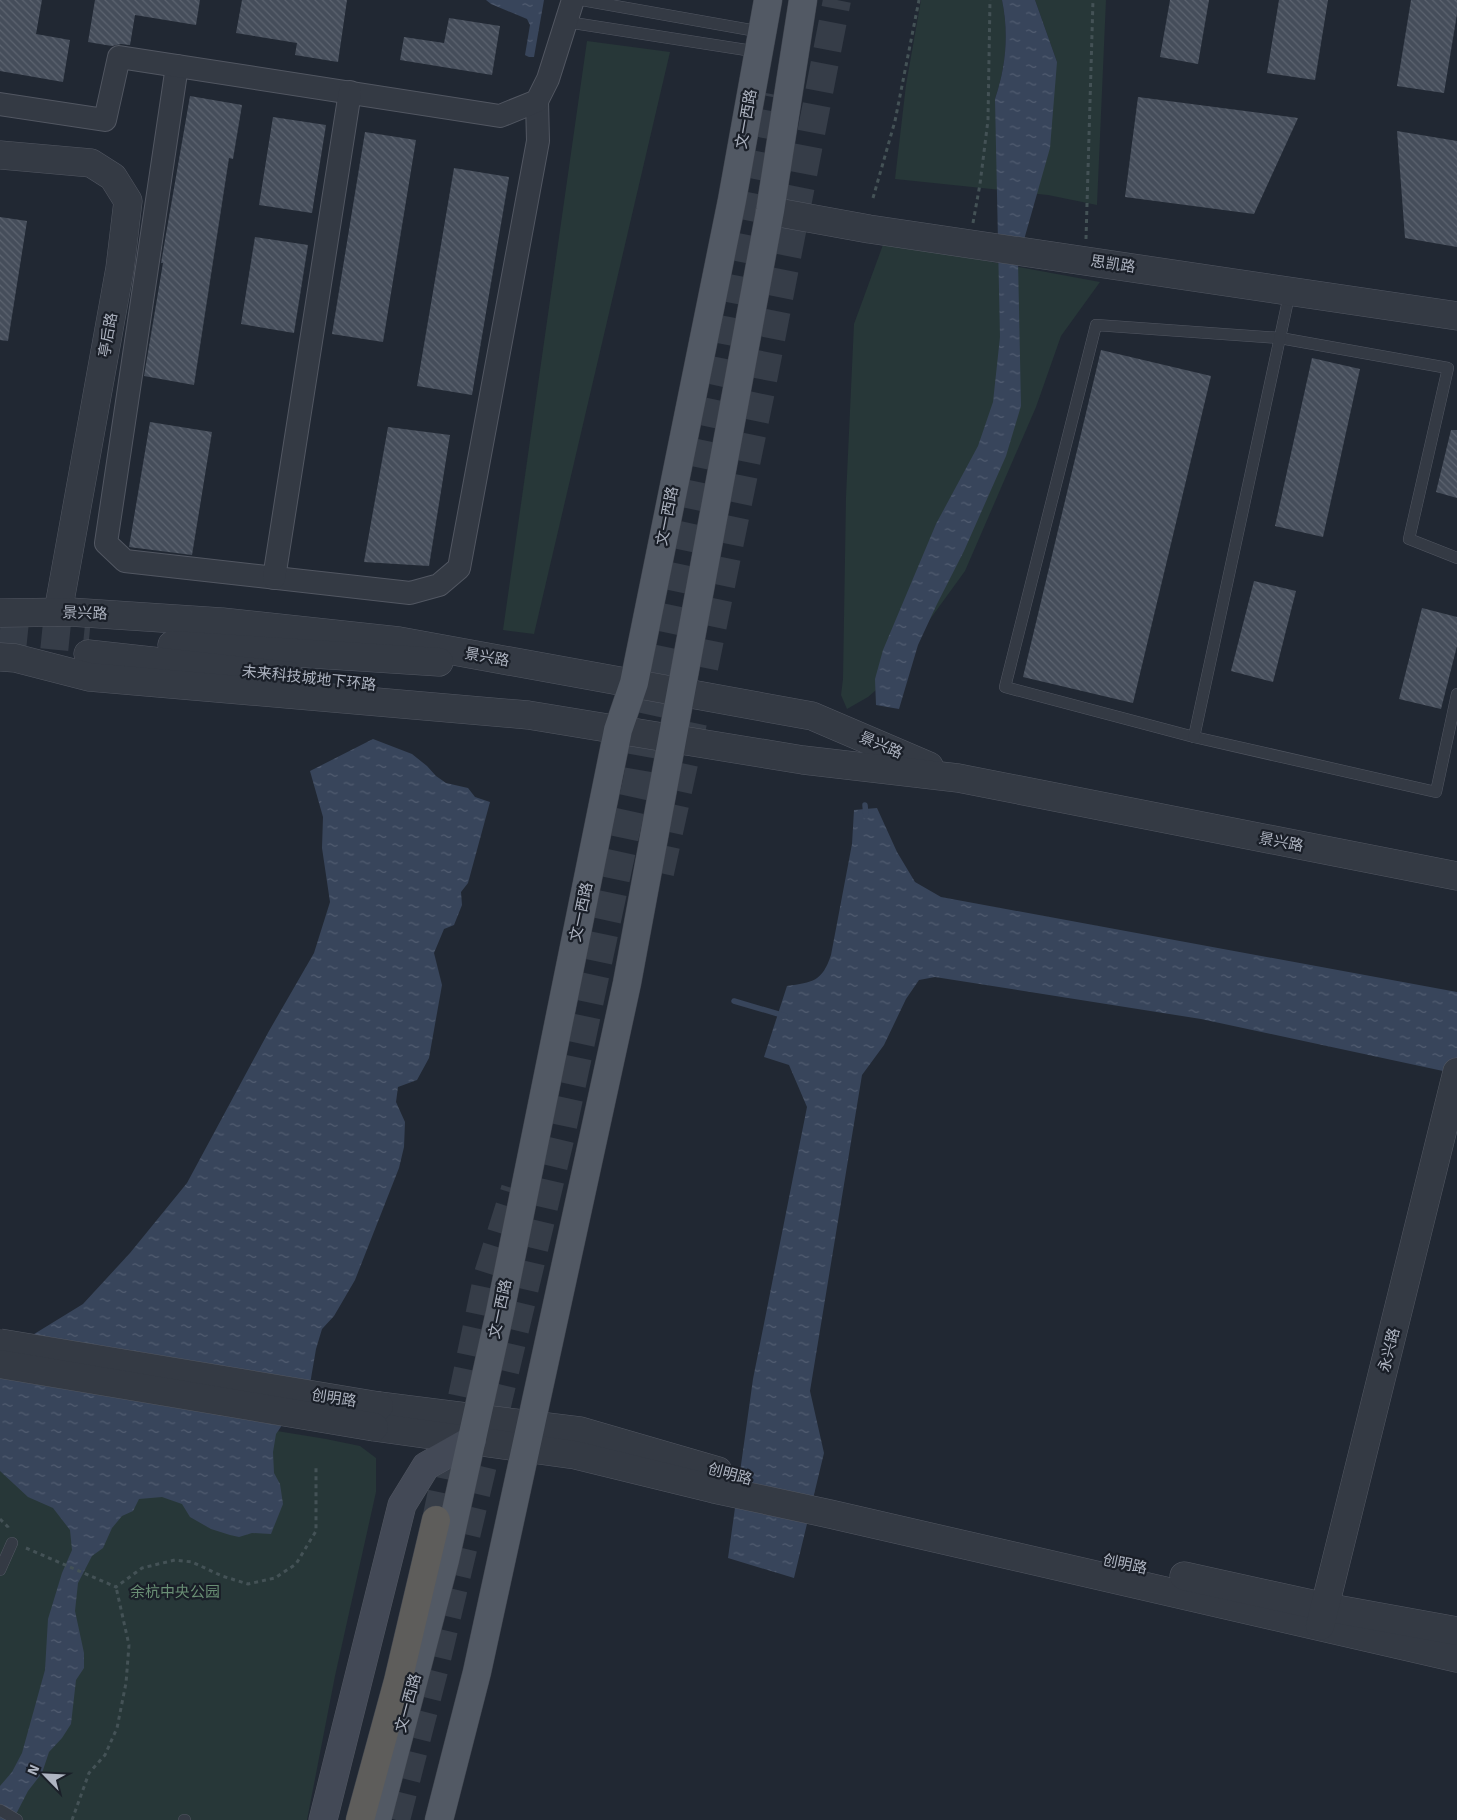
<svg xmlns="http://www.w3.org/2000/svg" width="1457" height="1820" font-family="Signika,'Noto Sans SC',sans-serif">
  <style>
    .green { fill: #273738 }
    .water { fill: url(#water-ripples) }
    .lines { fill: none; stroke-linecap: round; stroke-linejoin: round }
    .stream { stroke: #38455b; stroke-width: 5.5 }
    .building { fill: url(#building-back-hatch) }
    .tertiary-tunnel { stroke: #363d48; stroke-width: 28; stroke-dasharray: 28 14; stroke-linecap: butt }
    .trunk-tunnel { stroke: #363d48; stroke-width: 28; stroke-dasharray: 28 14; stroke-linecap: butt }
    .service-casing { stroke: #525762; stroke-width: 12 }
    .minor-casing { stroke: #525762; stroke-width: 24 }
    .tertiary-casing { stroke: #525762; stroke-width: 29 }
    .secondary-casing { stroke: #525762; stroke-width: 29 }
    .primary-casing { stroke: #3e434d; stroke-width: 29 }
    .trunk-casing { stroke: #3f444e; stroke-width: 29 }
    .path { stroke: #445256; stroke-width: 3; stroke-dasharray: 4 4; stroke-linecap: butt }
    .service { stroke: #343a44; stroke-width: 11 }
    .minor { stroke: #343a44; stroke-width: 22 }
    .tertiary { stroke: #343a44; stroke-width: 28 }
    .secondary { stroke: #434956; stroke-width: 28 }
    .primary { stroke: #525964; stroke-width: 28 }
    .trunk { stroke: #5e5d5b; stroke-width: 28 }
    .tertiary-bridge-casing { stroke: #525762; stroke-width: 29; stroke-linecap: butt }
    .tertiary-bridge { stroke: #343a44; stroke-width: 28 }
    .labels { text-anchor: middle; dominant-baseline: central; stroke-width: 4.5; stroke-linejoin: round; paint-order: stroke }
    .street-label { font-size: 15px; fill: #aeb4c1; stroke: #1a1f28 }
    .park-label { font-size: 15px; fill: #698e74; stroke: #1a1f28 }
  </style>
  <defs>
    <pattern id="water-ripples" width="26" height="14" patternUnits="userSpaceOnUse" patternTransform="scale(1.25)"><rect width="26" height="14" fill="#38455b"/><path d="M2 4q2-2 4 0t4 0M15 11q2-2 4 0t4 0" fill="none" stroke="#525d71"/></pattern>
    <pattern id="building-back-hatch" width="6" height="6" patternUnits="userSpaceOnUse" patternTransform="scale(1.25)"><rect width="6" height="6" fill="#454d5a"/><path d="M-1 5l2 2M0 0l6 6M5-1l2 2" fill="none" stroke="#5d6470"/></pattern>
  </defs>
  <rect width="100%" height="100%" fill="#212833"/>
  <g class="green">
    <path d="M 921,0 L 1002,0 C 1009,33 1006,67 995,99 L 1057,62 L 1035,0 L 1106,0 L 1097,205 L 1048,195 L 895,179 L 906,85 Z"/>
    <polygon points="587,41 670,52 534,634 503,630"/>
    <polygon points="884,242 1100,282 1061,336 1036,407 965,571 883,684 868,697 847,709 841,695 843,679 846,497 854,324"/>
    <polygon points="0,1386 326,1439 360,1446 376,1458 376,1492 335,1676 307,1820 0,1820"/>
  </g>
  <g class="water">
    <polygon points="486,0 544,0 534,57 529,57 525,55 530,25 527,19 491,4"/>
    <path d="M 1002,0 L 1035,0 L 1057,62 L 1050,148 L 1018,261 L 1021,406 L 1006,456 L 964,551 L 937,604 L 918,645 L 899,709 L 876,705 L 875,679 L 883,650 L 936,524 L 978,446 L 993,402 L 1000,337 L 995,99 C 1006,67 1009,33 1002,0 Z"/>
    <polygon points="373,739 412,754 427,766 436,776 446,783 468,788 475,797 490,802 468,883 461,892 462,905 454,925 444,929 434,953 442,985 429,1058 417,1080 398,1087 396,1102 405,1122 404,1147 399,1168 355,1280 334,1316 322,1329 316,1349 310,1384 276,1434 273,1452 274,1473 280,1484 283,1504 271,1534 252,1533 239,1537 230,1535 211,1529 190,1517 182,1504 162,1497 139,1499 133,1511 122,1516 112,1528 103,1548 92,1556 78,1583 75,1611 84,1653 84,1668 76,1680 71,1724 62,1738 49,1752 42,1773 28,1791 13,1820 0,1820 0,1786 12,1772 22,1753 45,1670 48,1619 62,1573 72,1550 70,1530 53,1508 28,1497 0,1471 0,1355 83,1304 130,1253 187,1183 269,1031 314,953 330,902 322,848 323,817 310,771"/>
    <path d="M 877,808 L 897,852 L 915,882 L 941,897 L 1457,992 L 1457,1074 L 1201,1019 L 935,977 L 919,980 L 906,999 L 884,1045 L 862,1075 L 810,1391 L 824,1453 L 794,1578 L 728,1558 L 753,1379 L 807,1107 L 789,1065 L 764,1057 L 787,986 C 813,982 822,982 831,955 L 852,844 L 854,810 Z"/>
  </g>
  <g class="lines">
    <g class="stream">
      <polyline points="865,805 866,816"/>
      <polyline points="734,1001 785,1016"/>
    </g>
  </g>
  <g class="building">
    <polygon points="0,0 42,0 36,34 70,40 63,82 0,71"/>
    <polygon points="95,0 200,0 196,25 135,15 130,45 121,44 112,46 88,42"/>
    <polygon points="242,0 347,0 338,62 295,55 297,43 236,33"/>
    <polygon points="1170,0 1209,0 1198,64 1160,57"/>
    <polygon points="1279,0 1328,0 1315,80 1267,73"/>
    <polygon points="1411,0 1457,0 1457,14 1444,93 1397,86"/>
    <polygon points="449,18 500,26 492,75 400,60 404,37 444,43"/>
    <polygon points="190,96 242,105 233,159 229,158 194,385 144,376 163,263 161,263"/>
    <polygon points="1138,97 1298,118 1254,214 1125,197"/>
    <polygon points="273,117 326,125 312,213 259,205"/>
    <polygon points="1397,131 1457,141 1457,247 1405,238"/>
    <polygon points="365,132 416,140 383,342 332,334"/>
    <polygon points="454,168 509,177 472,395 417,386"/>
    <polygon points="0,217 27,221 8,341 0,340"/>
    <polygon points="255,237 308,245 294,333 241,324"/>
    <polygon points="1101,350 1211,376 1133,703 1023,677"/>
    <polygon points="1312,358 1360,369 1323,537 1275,526"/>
    <polygon points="150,422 212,432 192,555 129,547"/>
    <polygon points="388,427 450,435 429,566 364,562"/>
    <polygon points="1451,430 1457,430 1457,498 1436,492"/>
    <polygon points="1254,581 1296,591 1273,682 1231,671"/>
    <polygon points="1422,608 1457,617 1457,646 1441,709 1399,699"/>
  </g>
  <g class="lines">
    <polyline class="tertiary-tunnel" points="0,630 89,639"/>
    <g class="trunk-tunnel">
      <polyline points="660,873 691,732 761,391 837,0"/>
      <polyline points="436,1520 488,1274 515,1189"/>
      <polyline points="396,1820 437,1659 562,1131 637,780 646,729 721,374 776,95"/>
    </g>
    <g class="service-casing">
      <g id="service">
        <polyline points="582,0 762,32"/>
        <polyline points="567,22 759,52"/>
        <polyline points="1457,558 1409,539 1448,368 1280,338 1096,325 1005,687 1194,737 1436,792 1457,694"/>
        <polyline points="1194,737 1290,291"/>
        <polyline points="0,1570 12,1543"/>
        <polyline points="0,1810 17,1820"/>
        <polyline points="184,1820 185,1820"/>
      </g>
    </g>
    <g class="minor-casing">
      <g id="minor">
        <polyline points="177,66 106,543 125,561 410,593 439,585 459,568 538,141 537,101"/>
        <polyline points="0,104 105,120 119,57 500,116 537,101 548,79 573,0"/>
        <polyline points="274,578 350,92"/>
      </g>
    </g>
    <g class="tertiary-casing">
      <g id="tertiary">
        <polyline points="0,155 91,163 113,177 128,201 120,268 58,612"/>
        <polyline points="770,211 869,229 1457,316"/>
        <polyline points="0,613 70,612 222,622 399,641 812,716 929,766"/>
        <polyline points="172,645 439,662"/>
        <polyline points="88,654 290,676"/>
        <polyline points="0,657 15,658 89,677 528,715 803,760 958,778 1457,876"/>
        <polyline points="379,1406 580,1431 718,1471"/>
        <polyline points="374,1427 575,1455 714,1489 830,1514 1457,1658"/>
        <polyline points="1184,1576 1325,1607 1457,1631"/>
        <polyline points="1320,1626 1457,1072"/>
      </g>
    </g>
    <g class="secondary-casing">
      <polyline id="secondary" points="323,1820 402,1505 426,1466 472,1440"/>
    </g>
    <g class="primary-casing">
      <g id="primary">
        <polyline points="377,1820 445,1560 500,1312 618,730 634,683 732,200 768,0"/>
        <polyline points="439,1820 477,1672 627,983 770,211 803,0"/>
      </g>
    </g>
    <g class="trunk-casing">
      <polyline id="trunk" points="360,1820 398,1681 436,1520"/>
    </g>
    <g class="path">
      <polyline points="873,198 895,121 919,0"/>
      <polyline points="973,223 980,184 988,120 990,0"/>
      <polyline points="1086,239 1093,0"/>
      <polyline points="0,1519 8,1527 9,1531"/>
      <polyline points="26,1548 116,1587 142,1568 175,1560 192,1562 222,1576 248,1584 275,1578 296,1564 316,1531 316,1468"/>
      <polyline points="72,1820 89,1773 105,1755 117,1728 126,1683 129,1645 116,1587"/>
    </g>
    <use href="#service" class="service"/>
    <use href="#minor" class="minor"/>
    <use href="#tertiary" class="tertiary"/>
    <use href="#secondary" class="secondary"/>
    <use href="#primary" class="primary"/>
    <use href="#trunk" class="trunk"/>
    <g class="tertiary-bridge-casing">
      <g id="tertiary-bridge">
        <polyline points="0,1343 379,1406"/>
        <polyline points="0,1364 374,1427"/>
      </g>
    </g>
    <use href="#tertiary-bridge" class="tertiary-bridge"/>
  </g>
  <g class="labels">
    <g class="street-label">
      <text transform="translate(746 119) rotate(-80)">文一西路</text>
      <text transform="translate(1113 264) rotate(8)">思凯路</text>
      <text transform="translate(108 335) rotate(-80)">亭后路</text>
      <text transform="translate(667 516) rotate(-79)">文一西路</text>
      <text transform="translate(85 613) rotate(2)">景兴路</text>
      <text transform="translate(487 657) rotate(10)">景兴路</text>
      <text transform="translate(309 678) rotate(6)">未来科技城地下环路</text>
      <text transform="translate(881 745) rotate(23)">景兴路</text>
      <text transform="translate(1281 842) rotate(11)">景兴路</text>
      <text transform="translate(581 912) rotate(-78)">文一西路</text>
      <text transform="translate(500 1309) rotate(-78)">文一西路</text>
      <text transform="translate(1389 1350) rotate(-76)">永兴路</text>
      <text transform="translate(334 1398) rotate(9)">创明路</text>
      <text transform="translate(730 1474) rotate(15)">创明路</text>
      <text transform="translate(1125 1564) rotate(12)">创明路</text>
      <text transform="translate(408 1703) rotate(-75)">文一西路</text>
    </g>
    <g class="park-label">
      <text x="175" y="1592">余杭中央公园</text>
    </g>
  </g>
  <g transform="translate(45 1775) rotate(294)" stroke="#1a1f28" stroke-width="4" paint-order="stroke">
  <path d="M0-4L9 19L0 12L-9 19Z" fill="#aeb4c1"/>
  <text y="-8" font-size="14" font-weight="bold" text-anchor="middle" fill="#aeb4c1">N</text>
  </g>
</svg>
